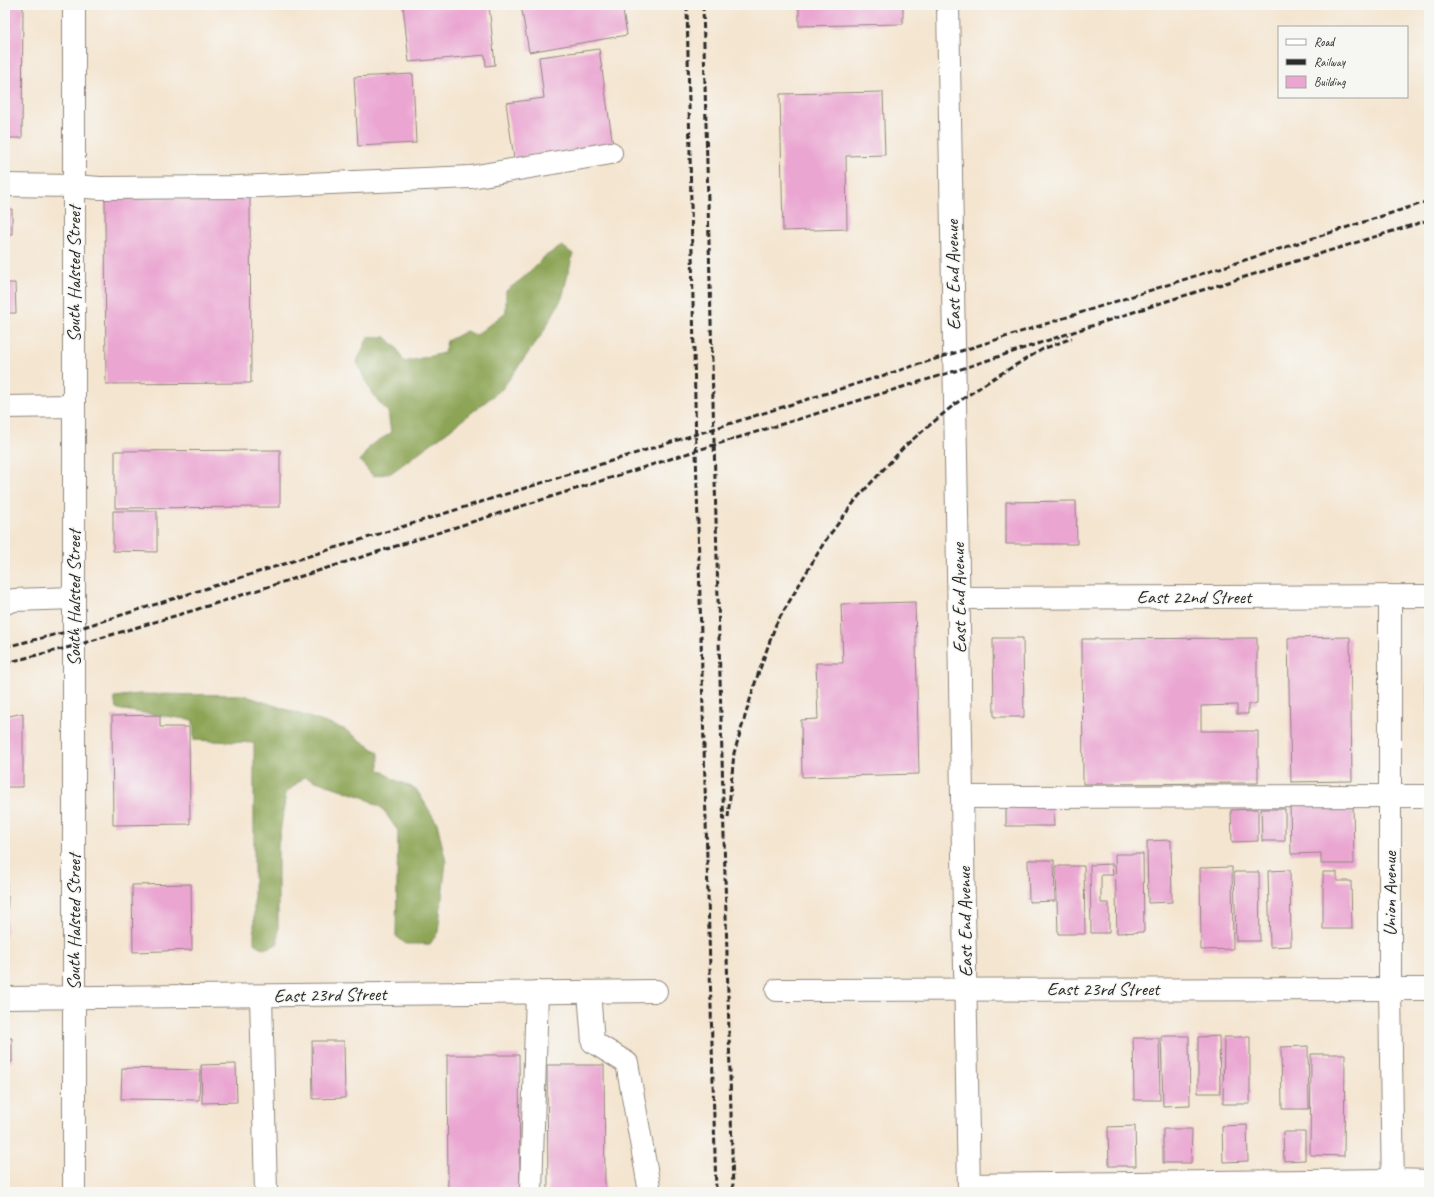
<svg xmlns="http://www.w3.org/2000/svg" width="1434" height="1197" font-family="Caveat,sans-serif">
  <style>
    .forest { fill: #8ca455; stroke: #5c6840 }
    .building { fill: #eaa5d1 }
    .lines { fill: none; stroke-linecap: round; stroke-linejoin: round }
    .minor-casing { stroke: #90887e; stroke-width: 24 }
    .minor { stroke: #fff; stroke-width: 22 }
    .rail { stroke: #2b2b2b; stroke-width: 3; stroke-dasharray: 6 3; stroke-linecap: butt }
    .labels { text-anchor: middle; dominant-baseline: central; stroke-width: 3; stroke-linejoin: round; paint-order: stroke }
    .street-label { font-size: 19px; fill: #2b2b2b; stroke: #f6f6f2 }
  </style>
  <rect width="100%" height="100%" fill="#f6f6f2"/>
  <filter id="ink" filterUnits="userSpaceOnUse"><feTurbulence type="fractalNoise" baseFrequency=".025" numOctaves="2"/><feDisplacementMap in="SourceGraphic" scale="8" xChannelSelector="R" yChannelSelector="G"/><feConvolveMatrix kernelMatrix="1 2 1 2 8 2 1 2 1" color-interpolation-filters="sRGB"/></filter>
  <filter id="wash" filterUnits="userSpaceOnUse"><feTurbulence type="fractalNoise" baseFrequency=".012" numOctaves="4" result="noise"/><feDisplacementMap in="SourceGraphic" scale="16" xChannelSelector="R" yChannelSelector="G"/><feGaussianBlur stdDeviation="0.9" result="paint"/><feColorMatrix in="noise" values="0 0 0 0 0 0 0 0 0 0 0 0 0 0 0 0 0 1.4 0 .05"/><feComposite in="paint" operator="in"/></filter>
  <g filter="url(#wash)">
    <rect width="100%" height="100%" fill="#f4e5d0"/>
    <g class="forest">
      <polygon points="562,246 573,254 562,298 542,334 502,389 448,431 391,473 373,476 360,461 371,445 391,433 388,412 372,394 357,362 368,337 386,337 396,347 404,362 444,353 447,341 466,331 476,335 506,312 506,291 523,278 544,257"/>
      <path d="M 139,694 L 243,695 L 344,729 L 379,753 L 379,769 L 393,779 L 416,789 L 437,823 L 446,862 L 438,932 L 430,944 L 406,944 L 396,936 L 398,831 L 382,808 L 363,797 L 304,777 L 286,793 L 278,846 L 278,943 C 270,949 262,950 254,943 L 254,743 L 194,740 L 193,720 L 116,709 L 114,697 Z"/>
    </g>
    <g id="blocks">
      <g class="building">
        <polygon points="403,5 489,5 495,65 486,66 485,55 409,62"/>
        <polygon points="521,5 622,5 627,35 529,52"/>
        <polygon points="799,5 903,5 903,24 799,26"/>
        <polygon points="5,6 23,7 22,138 5,138"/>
        <polygon points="599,49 613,145 514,159 506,103 544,98 539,57"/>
        <polygon points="413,74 416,143 358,146 354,77"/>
        <polygon points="883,92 885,155 846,156 847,229 783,231 780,94"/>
        <polygon points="250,198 251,383 106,384 105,199"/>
        <rect x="5" y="209" width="7" height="25"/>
        <polygon points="5,283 15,283 16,313 5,313"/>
        <polygon points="280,450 280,507 115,508 115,451"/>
        <polygon points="1076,501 1077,544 1006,544 1006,502"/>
        <polygon points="113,511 157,511 157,552 113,551"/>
        <polygon points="915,602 919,774 802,777 801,720 818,719 816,663 843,663 841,604"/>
        <polygon points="1350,637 1352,781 1291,782 1288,638"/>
        <polygon points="993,638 1023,638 1024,717 994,717"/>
        <polygon points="1257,638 1257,704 1248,704 1248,714 1237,714 1237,705 1201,706 1201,731 1258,731 1258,783 1083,784 1082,639"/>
        <polygon points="1427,658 1429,658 1429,713 1428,713"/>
        <polygon points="23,713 23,787 5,787 5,717"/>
        <polygon points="160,715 160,727 189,727 190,824 113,825 112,716"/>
        <polygon points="1426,800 1429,800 1429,828 1427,828"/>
        <polygon points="1053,801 1054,826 1006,826 1006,802"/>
        <polygon points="1353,801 1354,864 1321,864 1321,853 1291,854 1290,803"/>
        <polygon points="1258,809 1258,841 1232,842 1231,810"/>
        <polygon points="1261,809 1285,809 1285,841 1262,841"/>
        <polygon points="5,833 6,833 7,892 5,892"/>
        <polygon points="1171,840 1172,902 1148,903 1147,841"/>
        <polygon points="1115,854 1143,854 1144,932 1117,933"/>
        <polygon points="1028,860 1054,860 1055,901 1029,902"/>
        <polygon points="1112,864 1113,875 1101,875 1101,903 1109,903 1109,933 1091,933 1090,865"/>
        <polygon points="1056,866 1084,866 1085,934 1058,934"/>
        <polygon points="1232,867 1233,949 1201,950 1200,868"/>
        <polygon points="1290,870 1291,946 1270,947 1268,871"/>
        <polygon points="1234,872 1259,872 1260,941 1236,941"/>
        <polygon points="1323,872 1337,872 1337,881 1351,881 1352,929 1323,929"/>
        <polygon points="191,884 192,950 133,952 132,885"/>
        <polygon points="5,896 8,896 6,937 5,937"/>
        <polygon points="1161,1036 1189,1036 1190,1105 1163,1106"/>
        <polygon points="1219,1036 1220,1093 1198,1093 1198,1037"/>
        <polygon points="1224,1037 1250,1037 1250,1104 1223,1104"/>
        <polygon points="5,1038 12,1038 12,1062 7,1061 6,1071 5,1071"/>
        <polygon points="1133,1038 1159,1038 1160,1100 1134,1100"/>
        <polygon points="312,1041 344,1041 345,1098 313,1099"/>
        <polygon points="1308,1046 1309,1109 1282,1109 1281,1047"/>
        <polygon points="1311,1054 1345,1054 1344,1156 1310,1155"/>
        <polygon points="447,1055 519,1055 520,1192 448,1192"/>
        <polygon points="236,1064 237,1102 202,1103 201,1065"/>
        <polygon points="547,1065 604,1065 605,1192 548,1192"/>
        <polygon points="122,1068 200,1070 199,1100 121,1099"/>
        <polygon points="1247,1125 1248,1161 1223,1162 1222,1126"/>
        <polygon points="1135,1126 1136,1166 1109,1166 1108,1127"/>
        <polygon points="1163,1129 1192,1129 1191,1163 1163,1163"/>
        <polygon points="1283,1132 1305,1132 1305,1160 1284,1161"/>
      </g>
    </g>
  </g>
  <g filter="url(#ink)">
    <use href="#blocks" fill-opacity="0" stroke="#90887e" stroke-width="1"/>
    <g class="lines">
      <g class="minor-casing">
        <g id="minor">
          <polyline points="74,5 74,1192"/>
          <polyline points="948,5 969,1192"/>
          <polyline points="5,185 74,186 100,188 237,187 471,177 611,153"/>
          <polyline points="5,407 74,406"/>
          <polyline points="1390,596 1390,989 1393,1192"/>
          <polyline points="959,598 1429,596"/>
          <polyline points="5,603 14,600 74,598"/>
          <polyline points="962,797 1429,796"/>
          <polyline points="777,990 1429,989"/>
          <polyline points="589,992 593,1042 627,1063 650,1192"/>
          <polyline points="261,996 266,1192"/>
          <polyline points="5,998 656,991"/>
          <polyline points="969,1185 1393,1180 1429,1181"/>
          <polyline points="531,1192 537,992"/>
        </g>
      </g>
      <use href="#minor" class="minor"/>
      <g class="rail">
        <polyline points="687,5 696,450 716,1192"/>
        <polyline points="703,5 733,1192"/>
        <polyline points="5,647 74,630 983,344 1429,201"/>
        <polyline points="5,663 74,646 198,609 714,445 955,371 1167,301 1429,220"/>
        <polyline points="728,818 734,753 756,680 776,624 825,541 858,497 906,445 955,404 997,376 1043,349 1072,338"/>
      </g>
    </g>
  </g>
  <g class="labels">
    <g class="street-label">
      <text transform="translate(74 274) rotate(-90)">South Halsted Street</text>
      <text transform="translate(953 275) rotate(-91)">East End Avenue</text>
      <text x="1194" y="597">East 22nd Street</text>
      <text transform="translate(74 598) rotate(-90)">South Halsted Street</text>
      <text transform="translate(959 598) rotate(-91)">East End Avenue</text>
      <text transform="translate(1390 894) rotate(-90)">Union Avenue</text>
      <text transform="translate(74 922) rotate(-90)">South Halsted Street</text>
      <text transform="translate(965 922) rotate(-91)">East End Avenue</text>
      <text x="1103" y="989">East 23rd Street</text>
      <text transform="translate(330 995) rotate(-1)">East 23rd Street</text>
    </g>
  </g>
  <rect width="1434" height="1197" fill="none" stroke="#f6f6f2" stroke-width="20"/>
  <rect x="1278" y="26" width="130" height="72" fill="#f6f6f2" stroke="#a5a5a2"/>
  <rect x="1286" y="39" width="20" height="6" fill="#ffffff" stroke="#a5a5a2"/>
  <text x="1314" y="46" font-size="12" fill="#2b2b2b">Road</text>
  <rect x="1286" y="59" width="20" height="6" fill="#2b2b2b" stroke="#a5a5a2"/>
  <text x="1314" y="66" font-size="12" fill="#2b2b2b">Railway</text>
  <rect x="1286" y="76" width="20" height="12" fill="#eaa5d1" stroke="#a5a5a2"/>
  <text x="1314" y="86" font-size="12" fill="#2b2b2b">Building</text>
</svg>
